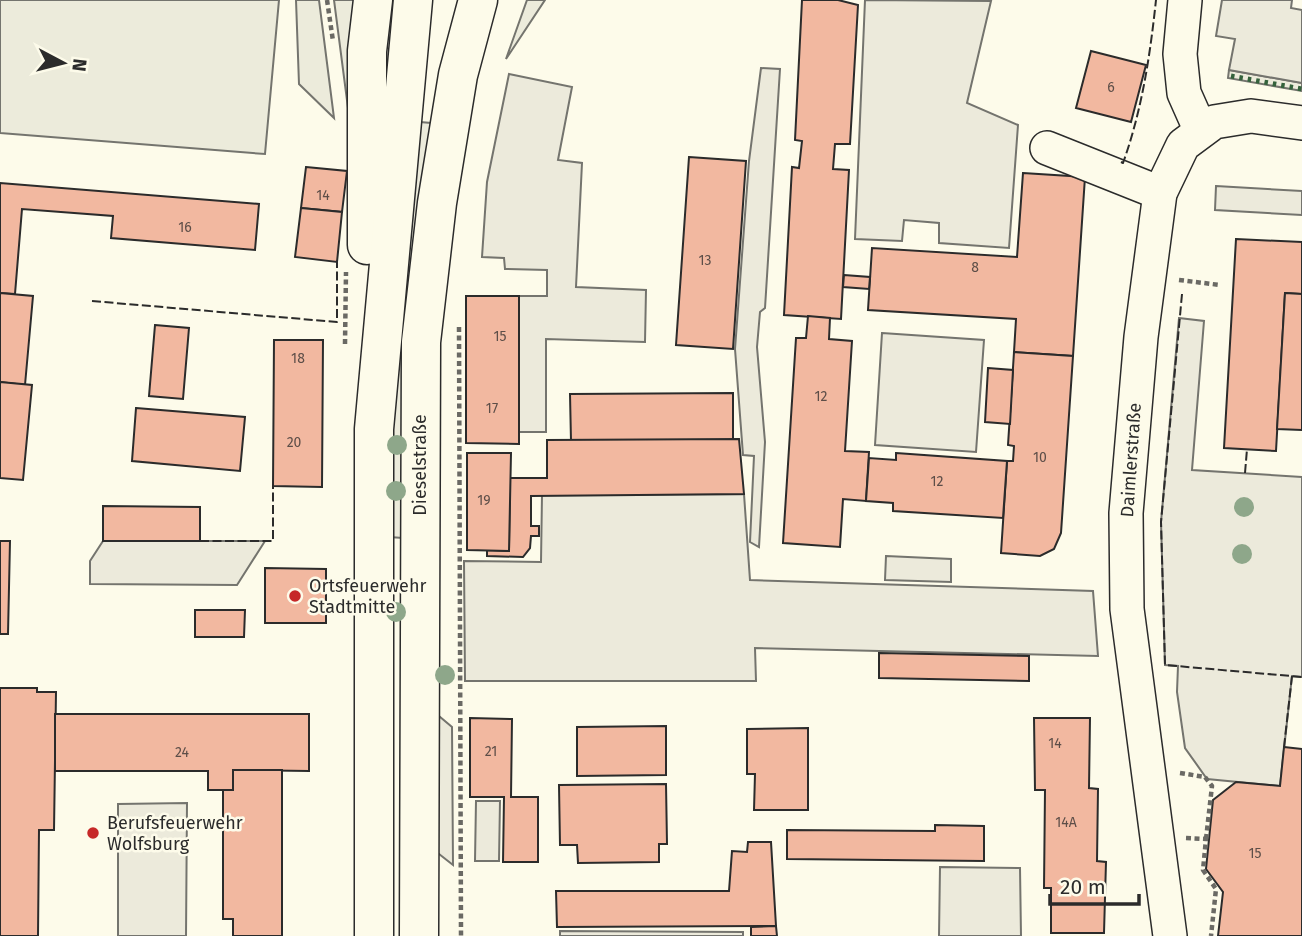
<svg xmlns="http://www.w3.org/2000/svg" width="1302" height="936" font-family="'Fira Sans',sans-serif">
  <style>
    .green { fill: #ecebdb; stroke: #74746e; stroke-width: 2 }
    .parking { fill: #eceadb; stroke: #74746e; stroke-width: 2 }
    .building { fill: #f2b8a0; stroke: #2b2b2b; stroke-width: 2 }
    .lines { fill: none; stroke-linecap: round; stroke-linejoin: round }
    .minor-casing { stroke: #2b2b2b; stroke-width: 36 }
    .major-casing { stroke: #2b2b2b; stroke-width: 41 }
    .path { stroke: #6a6964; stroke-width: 4.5; stroke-dasharray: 5 3.5; stroke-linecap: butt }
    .minor { stroke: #fdfbea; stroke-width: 33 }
    .major { stroke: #fdfbea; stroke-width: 38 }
    .hedge { stroke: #34623c; stroke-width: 5; stroke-dasharray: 3.5 5; stroke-linecap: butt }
    .fence { stroke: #2b2b2b; stroke-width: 2; stroke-dasharray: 9 3.5; stroke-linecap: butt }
    .tree { fill: #8ea78a }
    .poi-dot { fill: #c62828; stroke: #fdfbea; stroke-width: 2.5 }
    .labels { text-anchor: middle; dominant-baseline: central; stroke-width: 5; stroke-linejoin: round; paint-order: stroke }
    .number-label { font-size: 14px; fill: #5d4e48 }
    .street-label { font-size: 18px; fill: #2b2b2b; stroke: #fdfbea }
    .poi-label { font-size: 18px; fill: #2b2b2b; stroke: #fdfbea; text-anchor: start }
  </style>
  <rect width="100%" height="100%" fill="#fdfbea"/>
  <g class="green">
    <polygon points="0,0 279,0 265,154 0,133"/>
    <polygon points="296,0 319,0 334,118 299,84"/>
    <polygon points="334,0 361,0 348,108"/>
    <polygon points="527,0 545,0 506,59"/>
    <polygon points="1229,70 1302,83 1302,91 1228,78"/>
    <polygon points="420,122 431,123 403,538 389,537 391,411"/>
  </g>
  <g class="parking">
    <polygon points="865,0 991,1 967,103 1018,125 1009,248 939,243 939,223 904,220 902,241 855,239"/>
    <polygon points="1222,0 1292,0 1291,8 1302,10 1302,83 1229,70 1235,39 1216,36"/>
    <polygon points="761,68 780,69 765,308 760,312 757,347 765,442 759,547 750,542 754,456 743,455 735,349 749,161"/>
    <polygon points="509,74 572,87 558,160 582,163 576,287 646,290 645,342 546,339 546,432 519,432 519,296 547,296 547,270 505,269 504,258 482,257 487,182"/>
    <polygon points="1216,186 1302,191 1302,215 1215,210"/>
    <polygon points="1179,318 1204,321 1192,470 1302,477 1302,677 1292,676 1280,786 1207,779 1185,748 1177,692 1178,666 1165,665 1161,522"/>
    <polygon points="882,333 984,340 976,452 875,445"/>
    <polygon points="744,494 750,580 1093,591 1098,656 755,648 756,681 465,681 464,561 541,562 542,495"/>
    <polygon points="103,541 265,541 237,585 90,584 90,561"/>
    <polygon points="886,556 951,559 951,582 885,580"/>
    <polygon points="433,711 452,727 453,865 434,850"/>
    <polygon points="476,801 500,801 499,861 475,861"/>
    <polygon points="187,803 186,936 118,936 118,804"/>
    <polygon points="940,867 1020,868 1021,936 939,936"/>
    <polygon points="560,931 743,932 743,936 560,936"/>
  </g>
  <g class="building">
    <polygon points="802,0 838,0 858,5 850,144 835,144 833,169 849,170 841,319 784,315 792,167 799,168 802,141 795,140"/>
    <polygon points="1091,51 1146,65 1131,122 1076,108"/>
    <polygon points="689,157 746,161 733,349 676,345"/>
    <polygon points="306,167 347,171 342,212 301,208"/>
    <polygon points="1023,173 1085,177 1073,356 1014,352 1016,319 868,310 872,248 1017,257"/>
    <polygon points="0,183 259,204 255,250 111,238 113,216 22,209 15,294 0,293"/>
    <polygon points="301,208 342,212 337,262 295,257"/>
    <polygon points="1236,239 1302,242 1302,294 1285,293 1276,451 1224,448"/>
    <polygon points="844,275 870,277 869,289 843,287"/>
    <polygon points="0,293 33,296 25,385 0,382"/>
    <polygon points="1285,293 1302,294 1302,430 1277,429"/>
    <polygon points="466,296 519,296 519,444 466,443"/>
    <polygon points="808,316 830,318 829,339 852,341 845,451 869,452 866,501 843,499 840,547 783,543 796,338 806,338"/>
    <polygon points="155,325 189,328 183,399 149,396"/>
    <polygon points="274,340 323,340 322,487 273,486"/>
    <polygon points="1014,352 1073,356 1061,533 1054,549 1040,556 1001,553 1007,461 1013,461 1014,446 1008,445"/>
    <polygon points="988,368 1013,370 1010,424 985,422"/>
    <polygon points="0,382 32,385 23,480 0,478"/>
    <polygon points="733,393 733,440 571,441 570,394"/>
    <polygon points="136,408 245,417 240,471 132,461"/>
    <polygon points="739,439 744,494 531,496 531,526 539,526 539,536 531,536 530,548 523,557 487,556 487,550 509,551 510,478 547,478 547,440"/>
    <polygon points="467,453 511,453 509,551 467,550"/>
    <polygon points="896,453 1007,461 1003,518 893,511 893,503 866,501 869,458 896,460"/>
    <polygon points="103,506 200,507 200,541 103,541"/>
    <polygon points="0,541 10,541 8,634 0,634"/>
    <polygon points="265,568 326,569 326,623 265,623"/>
    <polygon points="195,610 245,610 244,637 195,637"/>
    <polygon points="879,653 1029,656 1029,681 879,678"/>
    <polygon points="0,688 37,688 37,692 56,692 54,830 39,830 38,936 0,936"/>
    <polygon points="55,714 309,714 309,771 233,770 233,790 208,790 208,771 55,771"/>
    <polygon points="470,718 512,719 511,797 538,797 538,862 503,862 504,797 470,797"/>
    <polygon points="1034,718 1090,718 1089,788 1098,789 1097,861 1106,862 1104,933 1051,933 1051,888 1044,888 1045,790 1035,790"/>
    <polygon points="666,726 666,775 577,776 577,727"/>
    <polygon points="808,728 808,810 754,810 755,774 747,774 747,729"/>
    <polygon points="1284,747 1302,749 1302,936 1218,936 1223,892 1206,869 1213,800 1236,782 1280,786"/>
    <polygon points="233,770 282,770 282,936 233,936 233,919 223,919 223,790 233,790"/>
    <polygon points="666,784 667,844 659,844 659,862 578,863 577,845 560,845 559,785"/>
    <polygon points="935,825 984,826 984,861 787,859 787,830 935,831"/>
    <polygon points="748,842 771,842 776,926 557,927 556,891 729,891 732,851 747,852"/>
    <polygon points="776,926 777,936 751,936 751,927"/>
  </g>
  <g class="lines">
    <g class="minor-casing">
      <g id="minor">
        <polyline points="1185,0 1180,54 1184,93 1200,129"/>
        <polyline points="1047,148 1160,193"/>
        <polyline points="1170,936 1127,609 1126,513 1141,337 1160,193 1183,145 1214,122 1251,116 1302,123"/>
      </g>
    </g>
    <g class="major-casing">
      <g id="major">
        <polyline points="367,245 367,51 373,0"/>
        <polyline points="374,936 374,429 413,0"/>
        <polyline points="419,936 421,342 437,203 458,75 478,0"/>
      </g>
    </g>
    <g class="path">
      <polyline points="327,0 333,41"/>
      <polyline points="1179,280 1220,285"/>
      <polyline points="459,327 461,936"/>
      <polyline points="345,344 346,272"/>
      <polyline points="1180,773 1205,777 1212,786 1206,839"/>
      <polyline points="1186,838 1206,839 1203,870 1216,889 1211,936"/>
    </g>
    <use href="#minor" class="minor"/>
    <use href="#major" class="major"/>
    <polyline class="hedge" points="1231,76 1302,89"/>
    <g class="fence">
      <path d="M 1121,162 L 1123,163 C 1142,110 1150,56 1156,0"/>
      <polyline points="1182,294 1161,522 1165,665 1302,677"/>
      <polyline points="92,301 337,322 337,262"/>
      <polyline points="1245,473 1247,449"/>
      <polyline points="200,541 273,541 273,486"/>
      <polyline points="1284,747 1292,676"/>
    </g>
  </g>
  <g class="tree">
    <circle cx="397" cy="445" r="10"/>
    <circle cx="396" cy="491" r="10"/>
    <circle cx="1244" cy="507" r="10"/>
    <circle cx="1242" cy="554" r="10"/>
    <circle cx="396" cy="612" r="10"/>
    <circle cx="445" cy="675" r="10"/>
  </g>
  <g class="poi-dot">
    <circle cx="295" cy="596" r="7"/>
    <circle cx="93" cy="833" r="7"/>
  </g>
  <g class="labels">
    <g class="number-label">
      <text x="1111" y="87">6</text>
      <text x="323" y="195">14</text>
      <text x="185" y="227">16</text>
      <text x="705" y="260">13</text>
      <text x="975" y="267">8</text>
      <text x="500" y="336">15</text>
      <text x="298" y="358">18</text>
      <text x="821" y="396">12</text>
      <text x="492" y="408">17</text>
      <text x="294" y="442">20</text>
      <text x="1040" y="457">10</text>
      <text x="937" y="481">12</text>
      <text x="484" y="500">19</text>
      <text x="1055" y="743">14</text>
      <text x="491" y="751">21</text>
      <text x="182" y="752">24</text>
      <text x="1066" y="822">14A</text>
      <text x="1255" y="853">15</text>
    </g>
    <g class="street-label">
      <text transform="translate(1131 460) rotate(-86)">Daimlerstraße</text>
      <text transform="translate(420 465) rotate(-90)">Dieselstraße</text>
    </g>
    <g class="poi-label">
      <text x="309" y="586">Ortsfeuerwehr<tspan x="309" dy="21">Stadtmitte</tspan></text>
      <text x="107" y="823">Berufsfeuerwehr<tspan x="107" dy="21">Wolfsburg</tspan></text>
    </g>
  </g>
  <g transform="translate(63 63) rotate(97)" stroke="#fdfbea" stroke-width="5" paint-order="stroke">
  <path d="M0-5L12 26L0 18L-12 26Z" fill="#2b2b2b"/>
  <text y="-10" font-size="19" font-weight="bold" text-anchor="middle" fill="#2b2b2b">N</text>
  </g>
  <path d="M1050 894v10h89v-10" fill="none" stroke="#2b2b2b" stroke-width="3.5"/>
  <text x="1060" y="894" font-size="21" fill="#2b2b2b" stroke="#fdfbea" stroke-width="5" paint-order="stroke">20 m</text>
</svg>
